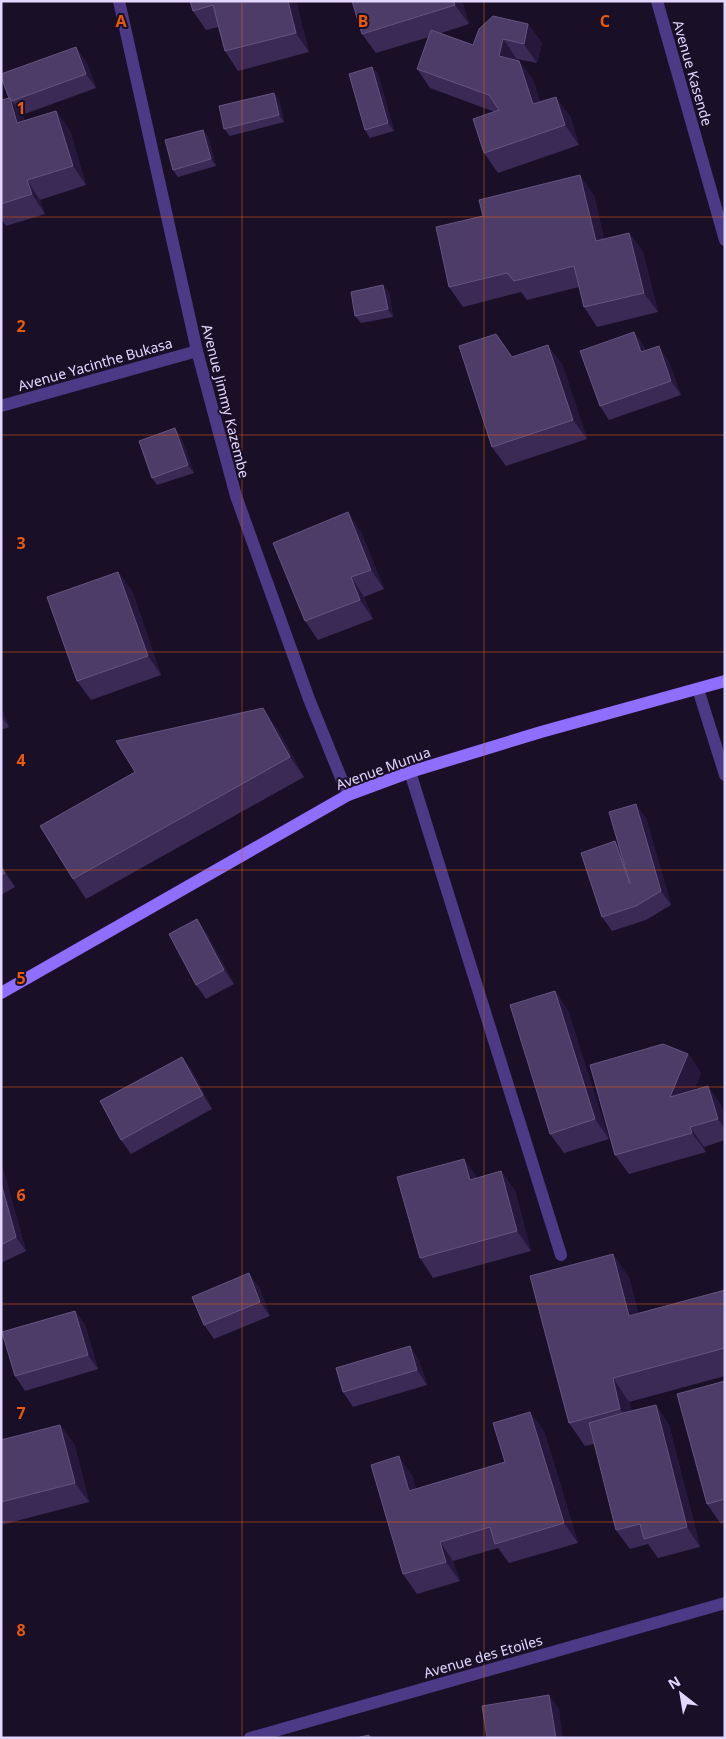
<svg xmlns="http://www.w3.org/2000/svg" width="726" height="1739" font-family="'Noto Sans',sans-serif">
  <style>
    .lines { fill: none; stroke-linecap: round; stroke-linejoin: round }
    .street { stroke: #4c3a87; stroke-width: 12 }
    .secondary { stroke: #8d6eff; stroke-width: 12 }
    .wall { fill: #3b2956 }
    .shaded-wall { fill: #26173c }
    .building { fill: #4d3c68; stroke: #645480 }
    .grid { fill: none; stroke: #e8590c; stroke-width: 1; stroke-opacity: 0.55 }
    .labels { text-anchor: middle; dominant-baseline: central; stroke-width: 4; stroke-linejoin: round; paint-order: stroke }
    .street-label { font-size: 14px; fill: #e3d7ff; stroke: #191028 }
    .grid-label { font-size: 16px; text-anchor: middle; font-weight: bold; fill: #e8590c; stroke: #191028; stroke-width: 4; stroke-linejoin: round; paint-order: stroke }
  </style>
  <rect width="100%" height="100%" fill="#191028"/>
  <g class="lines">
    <g class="street">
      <polyline points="119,1 197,351 236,496 309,699 348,795"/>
      <polyline points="657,1 725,240"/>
      <polyline points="1,406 197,351"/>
      <polyline points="698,689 725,775"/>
      <polyline points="410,772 561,1255"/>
      <polyline points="250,1738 725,1603"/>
    </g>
    <polyline class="secondary" points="1,993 348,795 410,772 541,732 725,681"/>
  </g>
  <g class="wall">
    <polygon points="190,1 296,1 309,52 238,71 225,51 218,27 206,30 193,11"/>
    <polygon points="462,1 469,24 441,33 473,45 528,24 542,43 537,63 517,59 516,60 519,61 533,80 540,102 570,116 579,145 498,173 484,153 495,112 430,88 417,69 429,37 376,53 362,34"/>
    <polygon points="86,61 96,88 22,115 25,121 56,111 70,131 86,185 40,200 45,214 6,226 1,219 1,100 9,98"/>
    <polygon points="372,67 378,74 394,131 370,138 365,130"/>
    <polygon points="274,93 279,100 284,122 230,136 224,129"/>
    <polygon points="203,130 208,137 216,166 178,177 173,170"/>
    <polygon points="594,195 604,239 629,233 643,252 658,312 597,327 584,307 579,287 527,300 521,292 463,307 449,287"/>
    <polygon points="389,292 393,317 361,323 355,316"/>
    <polygon points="644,346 645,351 668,360 681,395 609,420 600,406"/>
    <polygon points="512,357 562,364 587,439 506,466 492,447"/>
    <polygon points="180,435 194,473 157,485 152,478"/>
    <polygon points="361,532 384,589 364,597 373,619 318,640 305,621"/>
    <polygon points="118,572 132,591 161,675 91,700 77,681"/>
    <polygon points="1,707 9,727 1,730"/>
    <polygon points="277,728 304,777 86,899 73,879"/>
    <polygon points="646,818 671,905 646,920 612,931 602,917 620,848"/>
    <polygon points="1,865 15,887 1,895"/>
    <polygon points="207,934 234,984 206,999 196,985"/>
    <polygon points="555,991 568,1011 609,1139 564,1153 550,1134"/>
    <polygon points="688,1054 701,1073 694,1090 721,1105 725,1117 725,1140 704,1147 706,1152 629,1174 615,1155"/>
    <polygon points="182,1057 192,1071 212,1109 131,1154 121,1140"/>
    <polygon points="1,1162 26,1251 1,1263"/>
    <polygon points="501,1171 515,1191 531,1251 433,1278 420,1258"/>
    <polygon points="629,1277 638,1313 725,1290 725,1376 629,1402 631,1411 656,1405 669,1425 700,1547 658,1558 648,1544 630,1549 616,1530 594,1444 585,1446 569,1423"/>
    <polygon points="259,1287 270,1316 214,1339 204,1325"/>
    <polygon points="75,1311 85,1325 98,1369 25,1391 15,1376"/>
    <polygon points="410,1346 419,1361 427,1385 353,1407 343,1392"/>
    <polygon points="725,1381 725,1522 721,1524 707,1504"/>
    <polygon points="60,1425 74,1444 89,1502 1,1525 1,1440"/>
    <polygon points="544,1431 578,1543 509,1563 498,1548 453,1561 460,1581 417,1594 403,1574 412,1475 416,1489 505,1462"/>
  </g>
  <g class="shaded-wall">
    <polygon points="288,1 296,1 309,52 296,33"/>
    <polygon points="454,1 462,1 469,24 455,5"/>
    <polygon points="528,24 542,43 537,63 524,44"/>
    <polygon points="503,39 517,59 513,76 499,56"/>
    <polygon points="76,47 86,61 96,88 86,74"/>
    <polygon points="519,61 533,80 547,123 533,104"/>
    <polygon points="372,67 378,74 394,131 388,123"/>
    <polygon points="274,93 279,100 284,122 279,115"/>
    <polygon points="556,97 570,116 579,145 565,125"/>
    <polygon points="10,98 24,117 31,142 17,123"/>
    <polygon points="56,111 70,131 86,185 73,166"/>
    <polygon points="203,130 208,137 216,166 211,159"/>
    <polygon points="580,175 594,195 609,261 596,241"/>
    <polygon points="27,180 40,200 45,214 32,194"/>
    <polygon points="629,233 643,252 658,312 644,293"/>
    <polygon points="383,285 389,292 393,317 388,309"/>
    <polygon points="634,332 644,346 651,367 641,352"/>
    <polygon points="548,345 562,364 587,439 573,420"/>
    <polygon points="659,346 668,360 681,395 671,381"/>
    <polygon points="175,428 180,435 194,473 188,465"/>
    <polygon points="348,512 361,532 384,589 371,570"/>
    <polygon points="118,572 132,591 161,675 148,656"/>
    <polygon points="351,577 364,597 373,619 360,600"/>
    <polygon points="1,707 9,727 1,716"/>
    <polygon points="263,708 277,728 304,777 290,757"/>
    <polygon points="636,804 646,818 671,905 661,891"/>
    <polygon points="615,841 625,855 630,884"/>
    <polygon points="1,865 15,887 1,867"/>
    <polygon points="197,919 207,934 234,984 224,970"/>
    <polygon points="555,991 568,1011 609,1139 595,1119"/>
    <polygon points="688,1054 701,1073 684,1116 670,1097"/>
    <polygon points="182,1057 192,1071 212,1109 203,1095"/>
    <polygon points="708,1086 721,1105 725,1117 725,1129 718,1119"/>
    <polygon points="690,1127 704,1147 706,1152 692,1133"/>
    <polygon points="464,1159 478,1178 470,1180"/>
    <polygon points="1,1162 26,1251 16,1237 1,1183"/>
    <polygon points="501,1171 515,1191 531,1251 517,1231"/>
    <polygon points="613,1254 629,1277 645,1339 629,1316"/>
    <polygon points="249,1273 259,1287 270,1316 260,1302"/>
    <polygon points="75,1311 85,1325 98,1369 88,1355"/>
    <polygon points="410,1346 419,1361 427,1385 417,1370"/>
    <polygon points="613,1378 629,1402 636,1432 620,1409"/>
    <polygon points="656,1405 669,1425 700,1547 687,1527"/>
    <polygon points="530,1412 544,1431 578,1543 564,1523"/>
    <polygon points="60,1425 74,1444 89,1502 75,1483"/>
    <polygon points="399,1456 412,1475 423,1510 409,1491"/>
    <polygon points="440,1542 453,1561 460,1581 446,1562"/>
    <polygon points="549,1695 559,1709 563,1738 556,1738"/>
  </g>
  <g class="building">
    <polygon points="190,1 288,1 296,33 225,51 213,5 193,11"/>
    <polygon points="352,1 454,1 455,5 362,34"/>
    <polygon points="493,16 528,24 524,44 503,39 499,56 519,61 533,104 556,97 565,125 484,153 473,119 499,110 489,95 417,69 431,30 473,45 479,29"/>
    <polygon points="76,47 86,74 12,101 10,98 9,98 1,77 1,74"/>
    <polygon points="372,67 388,123 365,130 349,74"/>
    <polygon points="274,93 279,115 224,129 219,106"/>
    <polygon points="10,98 17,123 56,111 73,166 27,180 32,194 1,204 1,100"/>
    <polygon points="203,130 211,159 173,170 165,140"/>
    <polygon points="580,175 596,241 629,233 644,293 584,307 574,266 514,281 507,273 449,287 436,227 483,216 479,200"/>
    <polygon points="383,285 388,309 355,316 351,292"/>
    <polygon points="634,332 641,352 659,346 671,381 600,406 580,351"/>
    <polygon points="496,334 512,357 548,345 573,420 492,447 459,346"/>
    <polygon points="175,428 188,465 152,478 139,441"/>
    <polygon points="348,512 371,570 351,577 360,600 305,621 273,543"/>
    <polygon points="118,572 148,656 77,681 47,597"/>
    <polygon points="263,708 290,757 73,879 40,826 135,772 116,741"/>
    <polygon points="636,804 661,891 636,906 602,917 581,853 615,841 630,884 609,812"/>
    <polygon points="1,867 5,873 1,875"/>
    <polygon points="197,919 224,970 196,985 169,934"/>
    <polygon points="555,991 595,1119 550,1134 510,1005"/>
    <polygon points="663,1044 688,1054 670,1097 708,1086 718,1119 690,1127 692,1133 615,1155 590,1065"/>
    <polygon points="182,1057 203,1095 121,1140 100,1101"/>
    <polygon points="464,1159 470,1180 501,1171 517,1231 420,1258 397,1177"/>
    <polygon points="1,1183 16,1237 1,1245"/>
    <polygon points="613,1254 629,1316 725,1290 725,1348 613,1378 620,1409 569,1423 530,1276"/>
    <polygon points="249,1273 260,1302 204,1325 192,1297"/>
    <polygon points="75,1311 88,1355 15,1376 2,1332"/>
    <polygon points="410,1346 417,1370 343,1392 336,1368"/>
    <polygon points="725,1381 725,1499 707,1504 677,1394"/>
    <polygon points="656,1405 687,1527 644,1539 640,1524 616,1530 589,1423 623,1413"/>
    <polygon points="530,1412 564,1523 495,1544 490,1527 440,1542 446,1562 403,1574 371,1465 399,1456 409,1491 505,1462 493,1423"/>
    <polygon points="60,1425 75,1483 1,1502 1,1440"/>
    <polygon points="549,1695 556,1738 487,1738 482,1706"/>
    <polygon points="369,1735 370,1738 356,1738"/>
  </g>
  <path class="grid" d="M 242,1 L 242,1738M 484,1 L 484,1738M 1,217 L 725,217M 1,435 L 725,435M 1,652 L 725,652M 1,870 L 725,870M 1,1087 L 725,1087M 1,1304 L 725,1304M 1,1522 L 725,1522"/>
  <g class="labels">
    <g class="street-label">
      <text transform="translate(693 73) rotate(74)">Avenue Kasende</text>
      <text transform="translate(95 364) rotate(-16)">Avenue Yacinthe Bukasa</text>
      <text transform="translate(226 401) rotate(76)">Avenue Jimmy Kazembe</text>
      <text transform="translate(383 768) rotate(-20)">Avenue Munua</text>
      <text transform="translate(483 1656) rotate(-16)">Avenue des Etoiles</text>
    </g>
  </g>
  <g class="grid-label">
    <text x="121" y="27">A</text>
    <text x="363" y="27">B</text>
    <text x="605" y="27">C</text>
    <text x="21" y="114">1</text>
    <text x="21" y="332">2</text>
    <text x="21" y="549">3</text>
    <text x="21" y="766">4</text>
    <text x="21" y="984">5</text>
    <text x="21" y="1201">6</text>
    <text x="21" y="1419">7</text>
    <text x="21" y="1636">8</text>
  </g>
  <rect width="726" height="1739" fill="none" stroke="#e3d7ff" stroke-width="5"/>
  <g transform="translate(681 1694) rotate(329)" stroke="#191028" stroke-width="4" paint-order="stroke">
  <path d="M0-4L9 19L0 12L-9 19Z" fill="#e3d7ff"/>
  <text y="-8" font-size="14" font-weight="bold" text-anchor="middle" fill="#e3d7ff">N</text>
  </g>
</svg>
